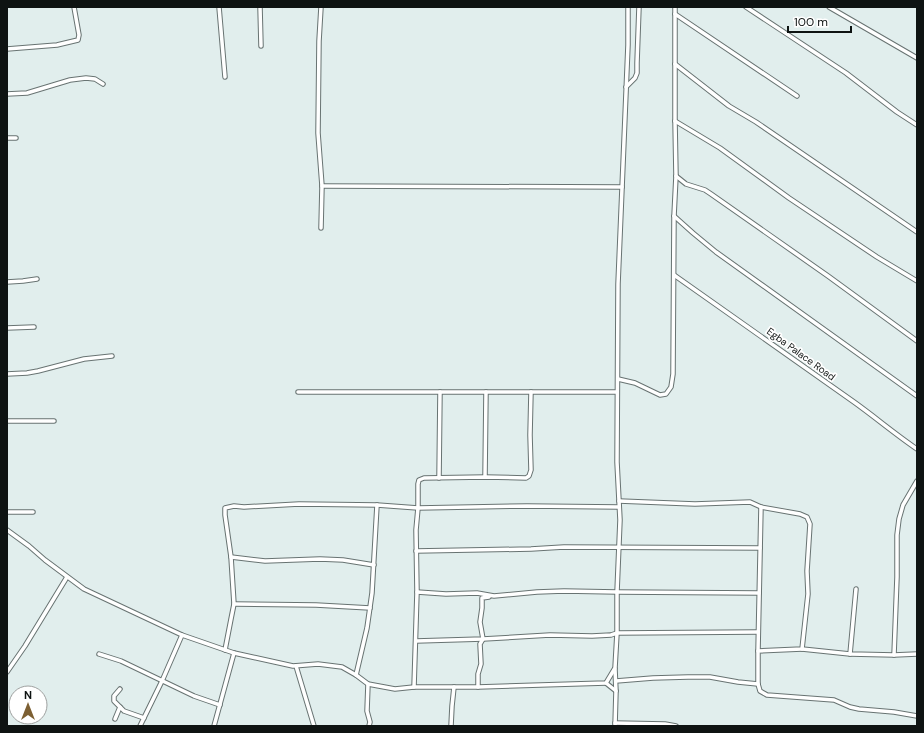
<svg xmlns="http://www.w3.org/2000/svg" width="924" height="733" font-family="'DM Sans',sans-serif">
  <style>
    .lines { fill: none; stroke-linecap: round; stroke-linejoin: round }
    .street-casing { stroke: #687372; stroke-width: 5.5 }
    .street { stroke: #fff; stroke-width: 3.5 }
    .labels { text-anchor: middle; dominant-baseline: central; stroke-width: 3.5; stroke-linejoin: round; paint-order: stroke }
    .street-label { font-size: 10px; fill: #0e1312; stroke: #fff }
  </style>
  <rect width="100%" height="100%" fill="#e1eeed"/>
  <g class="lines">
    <g class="street-casing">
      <g id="street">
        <polyline points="219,7 225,77"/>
        <polyline points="260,7 261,46"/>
        <polyline points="746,7 846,73 897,112 917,125"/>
        <polyline points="829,7 917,58"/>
        <polyline points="675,14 797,96"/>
        <polyline points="7,49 57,45 78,40 79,35 74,7"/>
        <polyline points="675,64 729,106 756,122 917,232"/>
        <polyline points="626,87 635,78 637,73 637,63 639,7"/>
        <polyline points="7,94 27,93 70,80 86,78 95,79 103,84"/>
        <polyline points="675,121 720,148 789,198 877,257 917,281"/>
        <polyline points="7,138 16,138"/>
        <polyline points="676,176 686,184 705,190 711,194 828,276 917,341"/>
        <polyline points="322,186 622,187"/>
        <polyline points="674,216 693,233 716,252 917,396"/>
        <polyline points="321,228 322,186 318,133 319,41 321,7"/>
        <path d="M 674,275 C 734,317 794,359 854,402 C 875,417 895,434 917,449"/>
        <polyline points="7,282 23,281 37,279"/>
        <polyline points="7,328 34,327"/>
        <polyline points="7,374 27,373 38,371 84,359 112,356"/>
        <polyline points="618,379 635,383 660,395 666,394 671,387 673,374 674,216 676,176 675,121 675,7"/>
        <polyline points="298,392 617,392"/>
        <polyline points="7,421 54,421"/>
        <polyline points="485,477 486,392"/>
        <polyline points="439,478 440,392"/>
        <polyline points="7,512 33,512"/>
        <polyline points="7,530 29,546 45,560 84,589 182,635 234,653 293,666 318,664 342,667 356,675 368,684 395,689 414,687 478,687 606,683 615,668 617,633 617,592 620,520 617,462 618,284 628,45 628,7"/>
        <polyline points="416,551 531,549 564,547 760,548"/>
        <polyline points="231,557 265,561 320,559 343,560 374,565"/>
        <polyline points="417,592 446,594 477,593 494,596 537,592 564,591 617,592 759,593"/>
        <polyline points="234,604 316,605 370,608"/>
        <polyline points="416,641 483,639 550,635 592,636 611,635 617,633 758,632"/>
        <polyline points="802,649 850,654 894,655 897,577 897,535 899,519 903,505 917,481"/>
        <polyline points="225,650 231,619 234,604 231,557 225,515 225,508 234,506 244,507 299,504 377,505 418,508 527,506 619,507"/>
        <polyline points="758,651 761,507"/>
        <polyline points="99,654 121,661 194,696 220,705"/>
        <polyline points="850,654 856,589"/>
        <polyline points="894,655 917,654"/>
        <polyline points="296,666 314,726"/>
        <polyline points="615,669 616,691 615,726"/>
        <polyline points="7,672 25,646 67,577"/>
        <polyline points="356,675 367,628 372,593 377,505"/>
        <polyline points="616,681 653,678 688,677 710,677 738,682 758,684 758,651 802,649 808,594 807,571 810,524 807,517 800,514 761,507 750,502 695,504 619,501"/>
        <polyline points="606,683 616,691"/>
        <polyline points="368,684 367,711 370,722 369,726"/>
        <polyline points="758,684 760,691 767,695 834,700 850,707 859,709 894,712 917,716"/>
        <polyline points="414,687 417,592 416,530 418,508 418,484 419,480 424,478 485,477 526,478 529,476 531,470 530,435 531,392"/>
        <polyline points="478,687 478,674 481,664 480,644 483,639 480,622 482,608 482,598 489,597"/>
        <polyline points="120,689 114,696 114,701 124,711 144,718"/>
        <polyline points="115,719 120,707"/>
        <polyline points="615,723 665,724 676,726"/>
        <polyline points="140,726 162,681 182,635"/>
        <polyline points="214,726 234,653"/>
        <polyline points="451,726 452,706 454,687"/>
      </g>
    </g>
    <use href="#street" class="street"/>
  </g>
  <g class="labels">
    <g class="street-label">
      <text transform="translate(801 354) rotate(36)">Egba Palace Road</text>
    </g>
  </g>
  <rect width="924" height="733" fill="none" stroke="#0e1312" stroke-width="16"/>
  <g transform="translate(28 705)"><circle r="19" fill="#ffffff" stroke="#9fa1a0"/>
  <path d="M0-3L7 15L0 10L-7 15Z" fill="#7d6033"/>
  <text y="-6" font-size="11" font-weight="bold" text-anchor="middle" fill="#0e1312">N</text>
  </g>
  <path d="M788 26v6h63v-6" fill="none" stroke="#0e1312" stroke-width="2"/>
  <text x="794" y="26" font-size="12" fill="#0e1312" stroke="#ffffff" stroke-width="3" paint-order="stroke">100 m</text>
</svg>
